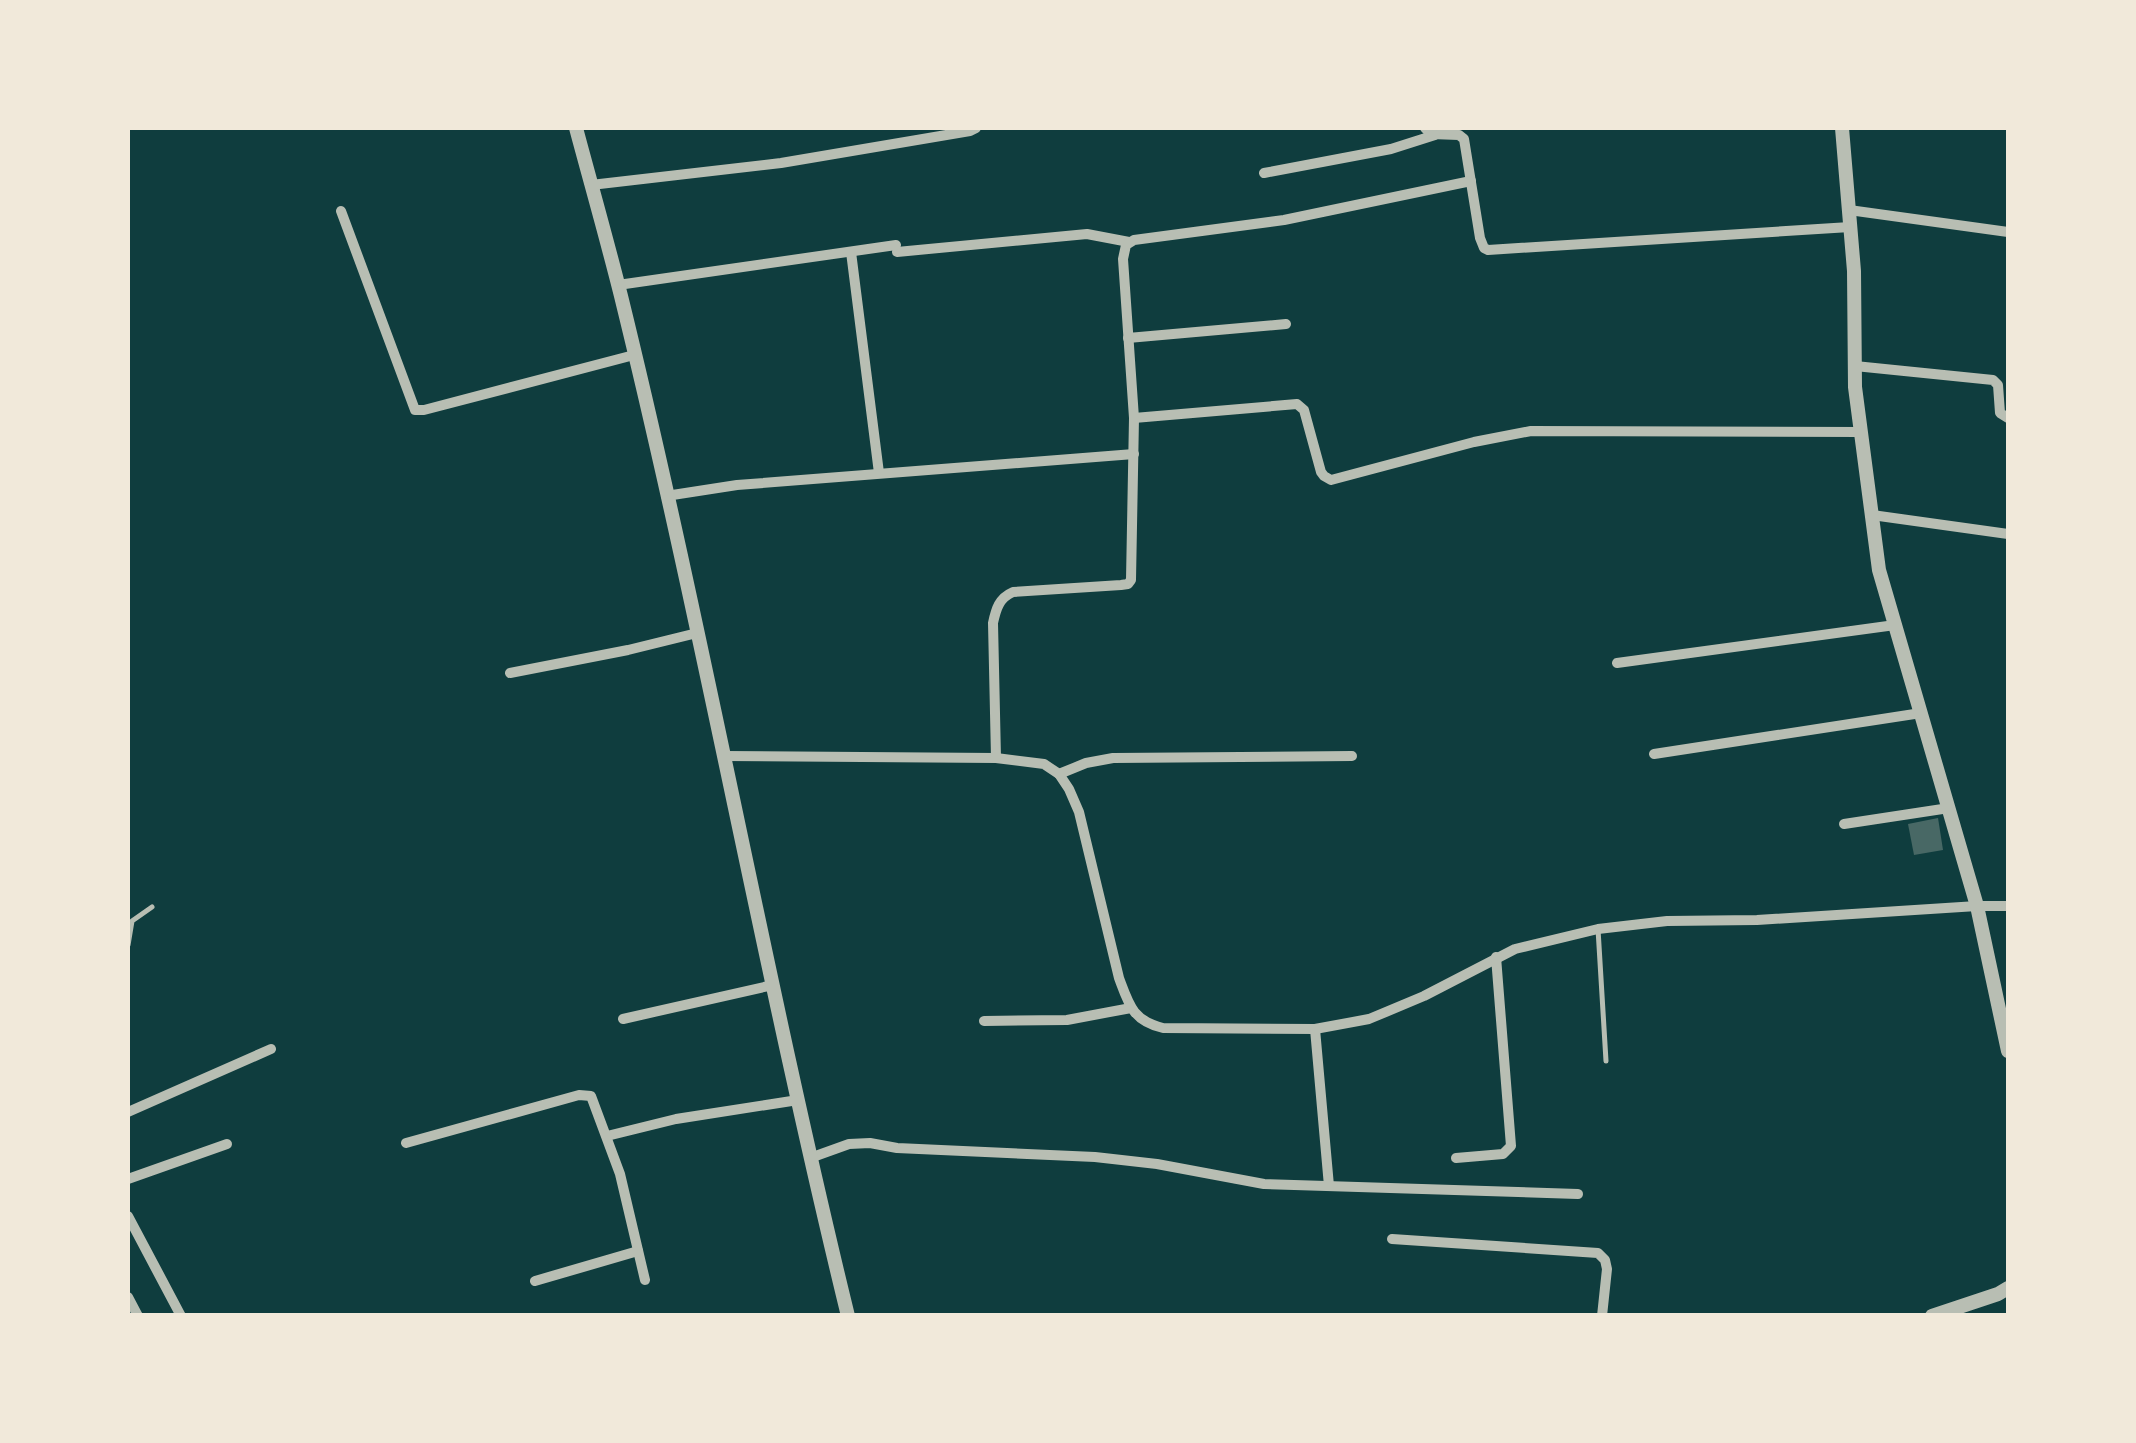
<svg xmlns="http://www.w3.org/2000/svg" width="2136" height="1443" font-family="Overpass,sans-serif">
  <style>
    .building { fill: #486865 }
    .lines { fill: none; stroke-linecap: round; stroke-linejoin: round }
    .service { stroke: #b8beb3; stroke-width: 5 }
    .minor { stroke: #b8beb3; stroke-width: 10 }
    .tertiary { stroke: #b8beb3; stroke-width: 14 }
  </style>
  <rect width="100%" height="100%" fill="#0f3d3e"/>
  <polygon class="building" points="1938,818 1943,850 1914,855 1908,824"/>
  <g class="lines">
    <g class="service">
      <polyline points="1598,929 1606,1061"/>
      <polyline points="128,945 132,921 152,907"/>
    </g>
    <g class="minor">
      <polyline points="1425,128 1431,134 1459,135 1464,139 1480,238 1484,248 1488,250 1850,227"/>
      <polyline points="1264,173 1391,149 1435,135"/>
      <polyline points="591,185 781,163 970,131 976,128"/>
      <polyline points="1849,210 2008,232"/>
      <polyline points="341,211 415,410 424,410 634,355"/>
      <polyline points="851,252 879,473"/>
      <polyline points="897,252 1087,234 1129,242"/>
      <polyline points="618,285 896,245"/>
      <polyline points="1128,338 1286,324"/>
      <polyline points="1855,366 1993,380 1998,385 2000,413 2008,418"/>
      <polyline points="1134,418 1297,404 1304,410 1321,472 1324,476 1331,480 1474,442 1531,431 1861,432"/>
      <polyline points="666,496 737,485 1134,454"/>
      <polyline points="1872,515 2008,534"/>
      <polyline points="1617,663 1895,625"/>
      <polyline points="510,673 628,650 697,633"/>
      <polyline points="1654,754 1921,713"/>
      <path d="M 724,756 L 996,758 L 1044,764 L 1059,774 L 1069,789 L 1079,812 L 1119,978 C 1129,1005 1133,1021 1163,1028 L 1315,1029 L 1369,1019 L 1424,996 L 1515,949 L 1598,929 L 1667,921 L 1757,920 L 1977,906 L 2008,906"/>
      <path d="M 996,758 L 993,623 C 996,609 999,598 1013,592 L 1121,585 L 1128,584 L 1131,580 L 1134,418 L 1123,259 L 1126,245 L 1134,240 L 1284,220 L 1471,181"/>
      <polyline points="1059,774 1086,763 1113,758 1352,756"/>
      <polyline points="1844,824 1949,808"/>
      <polyline points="623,1019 773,985"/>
      <polyline points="984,1021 1067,1020 1131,1008"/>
      <polyline points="1315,1029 1329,1186"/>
      <polyline points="128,1112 271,1049"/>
      <polyline points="607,1136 676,1119 798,1100"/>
      <polyline points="406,1143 579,1095 591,1096 620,1174 645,1280"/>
      <polyline points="810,1158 849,1144 870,1143 897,1148 1095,1157 1157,1164 1264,1184 1578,1194"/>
      <polyline points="1456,1158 1503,1154 1511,1146 1496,957"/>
      <polyline points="128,1179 227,1144"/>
      <polyline points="128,1216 181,1316"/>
      <polyline points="1392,1239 1598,1253 1605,1260 1607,1269 1602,1316"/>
      <polyline points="535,1281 638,1251"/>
      <polyline points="128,1297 138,1316"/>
    </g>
    <g class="tertiary">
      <path d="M 576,128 C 591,184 607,240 621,296 C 704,634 765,977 848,1316"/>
      <polyline points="1842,128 1854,271 1855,387 1879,570 1977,906 2008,1051"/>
      <polyline points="1932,1316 1998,1294 2008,1288"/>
    </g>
  </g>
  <rect width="2136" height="1443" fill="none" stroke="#f1e9da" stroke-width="260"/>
</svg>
